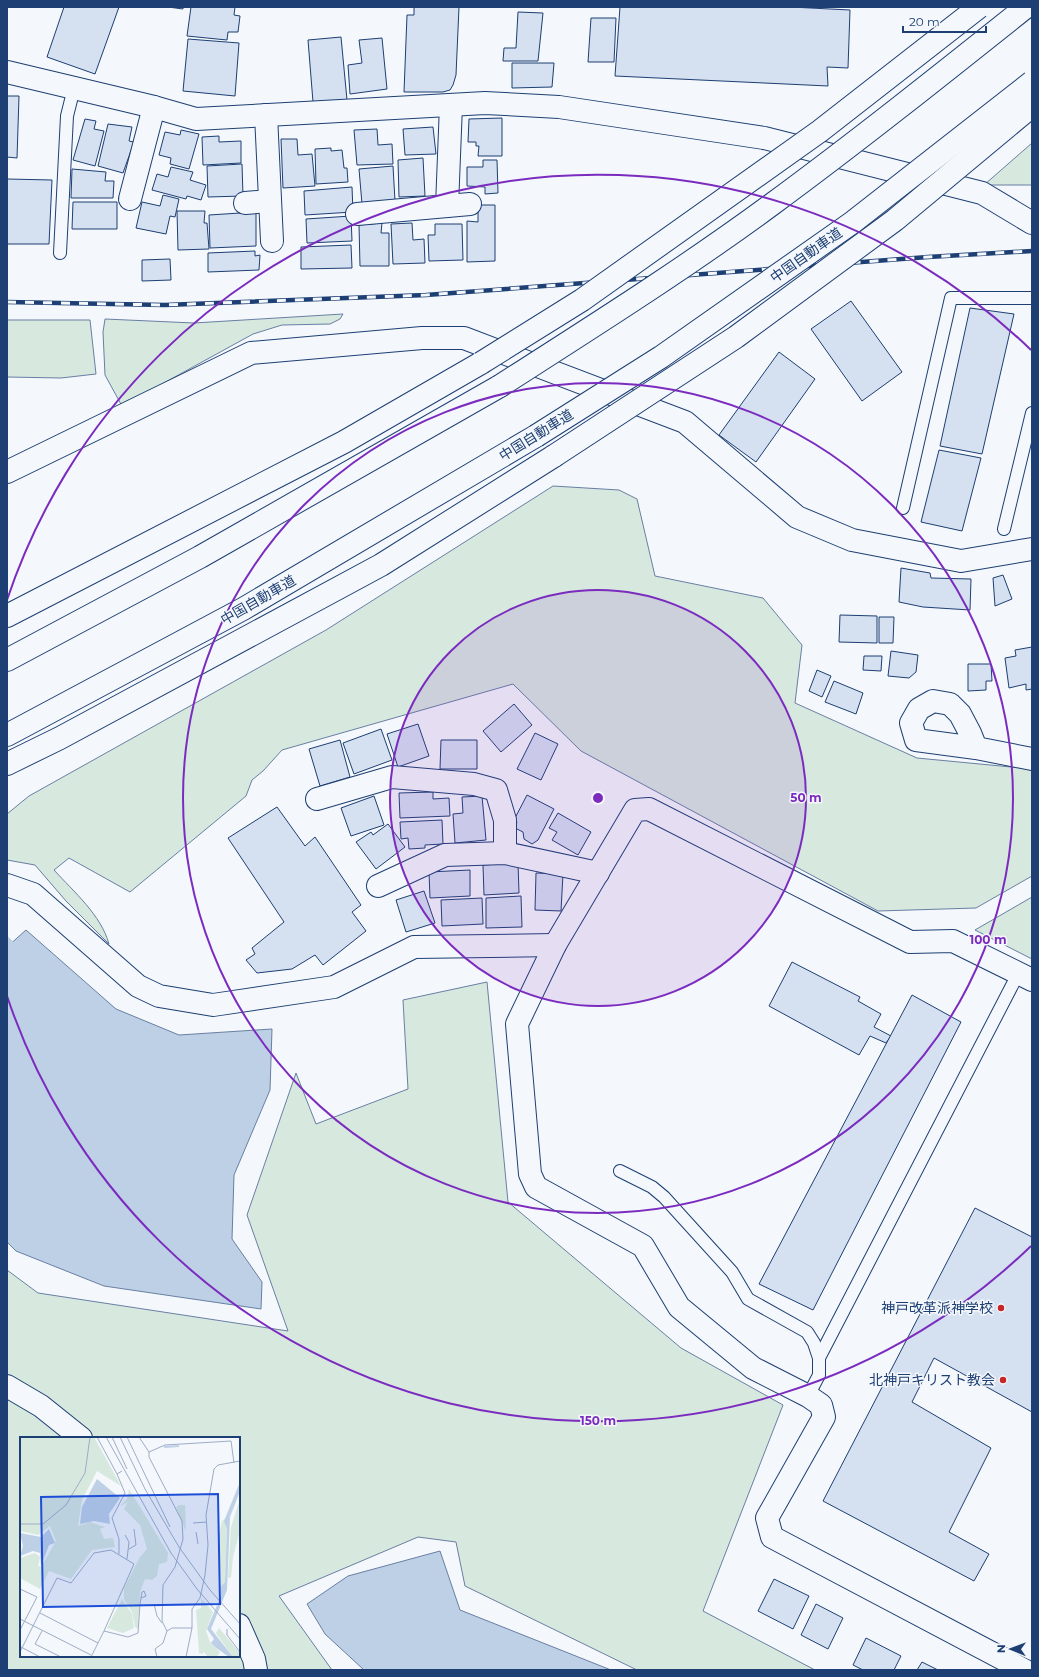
<svg xmlns="http://www.w3.org/2000/svg" width="1039" height="1677" font-family="Montserrat,'Noto Sans JP',sans-serif">
  <style>
    .green { fill: #d7e8df; stroke: #687fa3; fill-rule: evenodd }
    .water { fill: #bed0e5; stroke: #687fa3 }
    .lines { fill: none; stroke-linecap: round; stroke-linejoin: round }
    .stream { stroke: #bed0e5; stroke-width: 8 }
    .building { fill: #d5e0f0; stroke: #1d3f73 }
    .service-casing { stroke: #1d3f73; stroke-width: 14 }
    .minor-casing { stroke: #1d3f73; stroke-width: 24 }
    .motorway-casing { stroke: #1d3f73; stroke-width: 24 }
    .service { stroke: #f4f7fb; stroke-width: 12 }
    .minor { stroke: #f4f7fb; stroke-width: 22 }
    .motorway { stroke: #f4f7fb; stroke-width: 22 }
    .rail-casing { stroke: #1d3f73; stroke-width: 4.5 }
    .rail { stroke: #f4f7fb; stroke-width: 3; stroke-dasharray: 9; stroke-linecap: butt }
    .motorway-bridge-casing { stroke: #1d3f73; stroke-width: 24; stroke-linecap: butt }
    .motorway-bridge { stroke: #f4f7fb; stroke-width: 22 }
    .ring { fill: none; stroke: #7b2cbf; stroke-width: 2 }
    .poi-dot { fill: #c62828; stroke: #f4f7fb; stroke-width: 1.5 }
    .labels { text-anchor: middle; dominant-baseline: central; stroke-width: 3; stroke-linejoin: round; paint-order: stroke }
    .street-label { font-size: 14px; fill: #1d3f73; stroke: #f4f7fb }
    .poi-label { font-size: 14px; fill: #1d3f73; stroke: #f4f7fb; text-anchor: end }
    .inset-river { fill: none; stroke: #bed0e5; stroke-width: 2 }
    .inset-road { fill: none; stroke: #9eadc5; stroke-width: 1 }
    .view { fill: #1d4ed8; fill-opacity: 0.15; stroke: #1d4ed8; stroke-width: 2 }
    .inset-edge { fill: none; stroke: #1d3f73; stroke-width: 2 }
    .centre { fill: #7b2cbf; stroke: #f4f7fb; stroke-width: 2 }
    .ring-label { font-size: 12px; text-anchor: middle; font-weight: bold; fill: #7b2cbf; stroke: #f4f7fb; stroke-width: 3; stroke-linejoin: round; paint-order: stroke }
  </style>
  <rect width="100%" height="100%" fill="#f4f7fb"/>
  <g class="green">
    <polygon points="1032,143 1032,185 984,185"/>
    <polygon points="343,314 340,319 330,324 282,325 253,334 122,406 105,375 103,332 105,319 194,323"/>
    <polygon points="7,320 90,320 96,374 61,378 7,377"/>
    <path d="M 553,486 L 619,490 L 637,499 L 655,576 L 763,598 L 802,645 L 795,703 L 917,758 L 1032,769 L 1032,876 L 976,908 L 878,911 L 581,751 L 513,684 L 282,750 L 263,771 L 252,780 L 246,796 L 130,892 L 69,858 L 54,870 C 74,892 101,915 109,944 L 66,901 L 35,865 L 7,860 L 7,814 L 29,796 L 326,630 Z"/>
    <polygon points="1032,897 1032,959 975,930"/>
    <path d="M 487,982 L 508,1202 L 681,1348 L 783,1405 L 703,1611 L 815,1670 L 637,1670 L 465,1586 L 456,1542 L 418,1537 L 279,1596 L 332,1670 L 7,1670 L 7,1270 L 38,1293 L 288,1331 L 247,1215 L 296,1073 L 316,1124 L 408,1089 L 403,1000 ZM 21,1438 L 239,1438 L 239,1656 L 21,1656 Z"/>
  </g>
  <g class="water">
    <polygon points="26,930 116,1009 179,1035 272,1029 270,1090 234,1175 232,1239 262,1282 261,1309 104,1286 16,1251 7,1242 7,947"/>
    <polygon points="440,1551 460,1610 611,1670 364,1670 325,1634 307,1604 348,1576"/>
  </g>
  <g class="lines">
    <polyline class="stream" points="7,941 10,944"/>
  </g>
  <g class="building">
    <polygon points="64,7 119,7 95,74 47,57"/>
    <polygon points="168,7 183,7 183,9"/>
    <polygon points="191,7 235,7 234,15 240,16 238,32 228,32 227,40 187,36"/>
    <polygon points="414,7 459,7 456,75 453,85 450,90 443,92 404,92 407,15 414,15"/>
    <polygon points="620,7 791,7 850,10 848,68 827,67 828,86 615,76"/>
    <polygon points="518,12 543,13 538,61 503,61 504,48 516,48"/>
    <polygon points="591,18 616,18 614,62 588,62"/>
    <polygon points="341,37 347,100 313,102 308,40"/>
    <polygon points="382,38 387,89 350,94 348,65 362,63 359,40"/>
    <polygon points="188,39 239,43 235,96 183,91"/>
    <polygon points="512,63 554,63 552,87 512,88"/>
    <polygon points="7,96 19,96 17,158 7,157"/>
    <polygon points="502,118 502,156 478,156 479,146 476,146 476,142 468,142 469,119"/>
    <polygon points="85,119 96,121 94,129 104,131 95,166 73,160"/>
    <polygon points="108,124 132,127 129,141 134,142 123,173 98,166"/>
    <polygon points="433,127 436,154 405,155 403,129"/>
    <polygon points="377,129 378,145 392,144 393,164 357,165 354,130"/>
    <polygon points="181,130 199,134 189,169 170,164 171,158 159,155 165,132 180,135"/>
    <polygon points="219,136 219,142 241,141 241,163 203,165 202,137"/>
    <polygon points="281,139 297,139 298,155 312,154 315,186 283,188"/>
    <polygon points="331,148 331,151 342,150 344,168 347,168 348,182 316,184 315,149"/>
    <polygon points="423,158 425,196 399,197 398,160"/>
    <polygon points="483,160 497,160 498,193 485,194 485,187 467,186 467,167 483,167"/>
    <polygon points="242,164 243,196 208,197 207,166"/>
    <polygon points="393,166 395,201 362,204 359,169"/>
    <polygon points="171,167 193,172 190,180 206,185 201,200 187,196 186,199 152,190 157,174 168,177"/>
    <polygon points="72,169 106,172 105,181 114,181 113,198 71,198"/>
    <polygon points="7,179 52,180 49,244 7,244"/>
    <polygon points="352,187 353,212 305,215 304,191"/>
    <polygon points="163,195 179,199 175,217 170,216 166,234 136,228 142,202 160,206"/>
    <polygon points="73,202 117,202 117,229 72,229"/>
    <polygon points="478,205 495,205 495,261 467,262 467,221 478,222"/>
    <polygon points="177,211 205,211 204,223 207,223 209,249 178,250"/>
    <polygon points="256,212 256,246 210,248 209,215"/>
    <polygon points="351,216 352,241 307,243 306,219"/>
    <polygon points="382,223 381,233 389,233 389,266 360,266 359,225"/>
    <polygon points="412,223 413,240 424,239 425,263 393,264 391,224"/>
    <polygon points="435,224 462,224 463,260 429,261 428,235 435,235"/>
    <polygon points="351,245 352,268 301,269 301,247"/>
    <polygon points="255,251 255,256 260,255 259,270 208,272 208,253"/>
    <polygon points="170,259 171,280 142,281 142,260"/>
    <polygon points="851,301 902,372 862,401 811,329"/>
    <polygon points="970,308 1014,314 982,454 940,446"/>
    <polygon points="779,352 815,379 756,462 719,435"/>
    <polygon points="939,450 981,458 962,531 921,522"/>
    <polygon points="901,568 930,573 931,578 971,579 970,610 923,607 899,602"/>
    <polygon points="1003,575 1012,599 995,606 993,578"/>
    <polygon points="840,615 877,616 877,643 839,642"/>
    <polygon points="879,617 894,617 893,643 879,643"/>
    <polygon points="1032,647 1032,689 1026,690 1026,684 1009,688 1005,658 1016,656 1015,650"/>
    <polygon points="891,651 918,655 916,672 909,678 888,676"/>
    <polygon points="864,656 882,656 881,671 863,670"/>
    <polygon points="968,664 991,664 992,681 986,681 986,690 968,691"/>
    <polygon points="817,670 831,676 822,697 809,691"/>
    <polygon points="834,681 863,693 856,714 825,702"/>
    <polygon points="514,704 532,725 501,752 483,731"/>
    <polygon points="418,724 429,756 398,767 387,734"/>
    <polygon points="381,729 392,760 354,774 343,743"/>
    <polygon points="535,733 558,744 541,780 517,769"/>
    <polygon points="340,740 350,777 320,786 309,749"/>
    <polygon points="441,740 477,740 477,769 440,769"/>
    <polygon points="433,792 433,799 449,798 450,816 400,818 399,793"/>
    <polygon points="527,795 554,809 538,840 532,844 524,839 523,832 515,828 517,822 514,820"/>
    <polygon points="374,796 384,825 351,836 341,808"/>
    <polygon points="482,796 486,840 455,843 453,814 463,813 462,797"/>
    <polygon points="277,807 305,846 315,837 361,905 352,912 366,931 323,965 315,955 292,969 257,973 246,960 255,954 252,948 284,922 228,838"/>
    <polygon points="558,813 591,832 578,855 552,840 557,832 549,828"/>
    <polygon points="442,820 443,844 425,845 425,848 409,849 408,838 401,839 400,822"/>
    <polygon points="388,824 405,847 376,869 356,842 371,832 373,835"/>
    <polygon points="518,863 519,893 484,895 483,865"/>
    <polygon points="470,870 470,896 430,898 429,872"/>
    <polygon points="536,873 563,874 561,911 535,910"/>
    <polygon points="424,891 435,923 406,932 396,900"/>
    <polygon points="521,896 522,927 486,928 486,898"/>
    <polygon points="482,898 483,924 442,926 441,900"/>
    <polygon points="792,962 860,997 858,1001 881,1014 874,1027 891,1036 886,1043 870,1036 859,1055 769,1006"/>
    <polygon points="912,995 961,1022 813,1310 759,1284"/>
    <polygon points="975,1208 1032,1237 1032,1412 934,1358 912,1402 991,1448 949,1532 989,1554 974,1581 823,1501"/>
    <polygon points="774,1579 809,1596 793,1629 758,1611"/>
    <polygon points="816,1604 843,1618 828,1649 801,1635"/>
    <polygon points="866,1638 901,1656 894,1670 863,1670 853,1665"/>
    <polygon points="922,1662 938,1670 917,1670"/>
  </g>
  <g class="lines">
    <g class="service-casing">
      <g id="service">
        <polyline points="60,253 67,116 74,88"/>
        <polyline points="903,508 951,298 1032,298"/>
        <polyline points="1004,529 1032,413"/>
        <polyline points="620,1171 652,1187 664,1197 732,1272 748,1299 807,1332 814,1343 819,1358 819,1375 808,1396"/>
        <polyline points="819,1358 1018,974"/>
      </g>
    </g>
    <g class="minor-casing">
      <g id="minor">
        <polyline points="7,72 154,107 196,119 485,103 559,107 764,138 982,193 1032,223"/>
        <polyline points="266,115 272,241"/>
        <polyline points="130,199 154,107"/>
        <polyline points="245,203 270,201"/>
        <polyline points="447,206 451,105"/>
        <polyline points="357,214 470,204"/>
        <polyline points="7,472 251,353 422,338 464,338 685,422 797,517 852,540 961,561 1032,549"/>
        <polyline points="976,748 970,733 960,714 950,704 933,701 919,709 911,723 916,740 976,748 1032,759"/>
        <polyline points="317,799 392,777 474,784 496,790 505,820 505,853"/>
        <polyline points="7,885 33,894 138,986 159,996 213,1005 334,987 414,947 555,945"/>
        <polyline points="378,886 445,855 505,853 598,873"/>
        <polyline points="7,1386 41,1406 81,1438"/>
        <polyline points="239,1625 254,1659 256,1670"/>
        <polyline points="1024,1670 772,1537 767,1518 824,1417 821,1405 808,1396 753,1368 679,1307 643,1246 536,1187 530,1174 517,1024 555,945 635,810 649,809 910,942 953,941 1032,980"/>
      </g>
    </g>
    <g class="motorway-casing">
      <g id="motorway">
        <polyline points="7,616 344,442 481,363"/>
        <polyline points="7,660 200,557 500,386"/>
        <polyline points="7,735 243,609 536,436"/>
        <polyline points="7,764 60,738 381,565 554,456"/>
      </g>
    </g>
    <use href="#service" class="service"/>
    <use href="#minor" class="minor"/>
    <use href="#motorway" class="motorway"/>
    <g class="rail-casing">
      <polyline id="rail" points="7,302 165,305 426,295 928,257 1032,251"/>
    </g>
    <use href="#rail" class="rail"/>
    <g class="motorway-bridge-casing">
      <g id="motorway-bridge">
        <polyline points="481,363 582,300 820,131 979,7"/>
        <path d="M 500,386 C 592,327 684,269 771,205 C 858,141 942,74 1026,7"/>
        <polyline points="536,436 661,357 853,222 1032,82"/>
        <polyline points="554,456 736,337 895,220 1032,106"/>
      </g>
    </g>
    <use href="#motorway-bridge" class="motorway-bridge"/>
  </g>
  <circle cx="598" cy="798" r="208" fill="#7b2cbf" fill-opacity=".12"/>
  <g class="ring">
    <circle cx="598" cy="798" r="208"/>
    <circle cx="598" cy="798" r="415"/>
    <path d="M1031 1246A623 623 0 0 1 7 996M7 600A623 623 0 0 1 1031 350"/>
  </g>
  <g class="poi-dot">
    <circle cx="1001" cy="1308" r="4"/>
    <circle cx="1003" cy="1380" r="4"/>
  </g>
  <g class="labels">
    <g class="street-label">
      <text transform="translate(806 255) rotate(-35)">中国自動車道</text>
      <text transform="translate(536 435) rotate(-32)">中国自動車道</text>
      <text transform="translate(258 600) rotate(-30)">中国自動車道</text>
    </g>
    <g class="poi-label">
      <text x="993" y="1308">神戸改革派神学校</text>
      <text x="995" y="1380">北神戸キリスト教会</text>
    </g>
  </g>
  <g transform="translate(20 1437)">
    <rect width="220" height="220" fill="#f4f7fb"/>
    <path d="M 0,0 L 74,0 L 101,49 L 77,34 L 62,63 L 58,89 L 70,85 L 85,90 L 80,92 L 84,102 L 93,101 L 95,110 L 72,113 L 51,142 L 29,134 L 20,152 L 0,141 L 0,121 L 15,116 L 20,120 L 18,129 L 21,130 L 36,104 L 30,89 L 18,98 L 0,94 ZM 109,52 L 148,116 L 147,125 L 139,127 L 137,139 L 132,143 L 125,142 L 120,155 L 118,192 L 115,190 L 112,175 L 104,162 L 104,151 L 120,120 L 127,112 L 120,88 L 104,72 L 108,65 L 99,70 L 107,62 ZM 220,62 L 220,93 L 213,120 L 211,140 L 208,141 L 211,90 ZM 159,68 L 165,68 L 166,94 L 156,70 ZM 205,82 L 207,92 L 205,145 L 201,149 L 199,98 L 202,84 ZM 181,161 L 193,175 L 186,194 L 190,205 L 200,215 L 197,220 L 188,220 L 184,215 L 182,217 L 179,216 L 176,173 L 181,171 ZM 102,162 L 112,177 L 114,191 L 103,196 L 87,191 ZM 199,191 L 220,216 L 220,220 L 213,220 L 196,196 Z" fill="#d7e8df"/>
    <path d="M 77,42 L 100,61 L 89,77 L 90,87 L 74,84 L 60,87 L 62,70 ZM 220,45 L 220,54 L 210,80 L 207,153 L 191,192 L 213,220 L 209,220 L 195,210 L 191,206 L 194,202 L 187,192 L 201,159 L 201,149 L 205,145 L 207,92 L 204,84 ZM 29,92 L 35,106 L 29,108 L 21,129 L 20,116 L 13,114 L 0,119 L 3,109 L 0,96 L 21,100 Z" fill="#bed0e5"/>
    <path class="inset-river" d="M 144,10 L 159,9"/>
    <path class="inset-road" d="M 77,0 L 97,37 L 102,34M 86,0 L 151,116 L 177,152 L 220,202M 92,0 L 107,32M 100,0 L 125,52 L 159,110 L 190,153 L 220,187M 107,0 L 150,90M 119,0 L 129,15M 97,37 L 105,56 L 92,81 L 99,102 L 99,117M 173,86 L 187,85M 0,87 L 23,87 L 46,68 L 65,36 L 70,0M 176,95 L 178,107M 105,98 L 109,105 L 107,122M 109,112 L 116,108 L 114,92M 0,152 L 17,160 L 0,193M 134,167 L 137,179 L 142,186M 20,176 L 78,206M 0,182 L 71,218M 172,191 L 152,191 L 147,194 L 142,184 L 143,148 L 155,130 L 163,102 L 162,84 L 129,20 L 129,15 L 145,8 L 211,4 L 214,26M 207,192 L 207,198 L 220,215M 22,194 L 15,207 L 41,220M 1,210 L 20,220M 0,215 L 37,141 L 51,146 L 74,116 L 91,113 L 114,127 L 84,194M 71,220 L 84,194 L 108,200 L 118,196 L 120,167 L 122,155 L 124,154 L 126,159 L 121,161M 137,220 L 135,212 L 143,206 L 147,194M 166,220 L 172,191 L 172,172 L 180,161 L 185,138 L 188,108 L 186,78 L 194,32 L 198,28 L 220,24"/>
    <path class="view" d="M 198,57 L 200,167 L 23,170 L 21,60 Z"/>
    <rect width="220" height="220" class="inset-edge"/>
  </g>
  <circle cx="598" cy="798" r="6" class="centre"/>
  <g class="ring-label">
    <text x="806" y="802">50 m</text>
    <text x="988" y="944">100 m</text>
    <text x="598" y="1425">150 m</text>
  </g>
  <rect width="1039" height="1677" fill="none" stroke="#1d3f73" stroke-width="16"/>
  <g transform="translate(1011 1649) rotate(271)" stroke="#f4f7fb" stroke-width="3" paint-order="stroke">
  <path d="M0-3L7 15L0 10L-7 15Z" fill="#1d3f73"/>
  <text y="-6" font-size="11" font-weight="bold" text-anchor="middle" fill="#1d3f73">N</text>
  </g>
  <path d="M903 26v6h83v-6" fill="none" stroke="#1d3f73" stroke-width="2"/>
  <text x="909" y="26" font-size="12" fill="#1d3f73" stroke="#f4f7fb" stroke-width="3" paint-order="stroke">20 m</text>
</svg>
